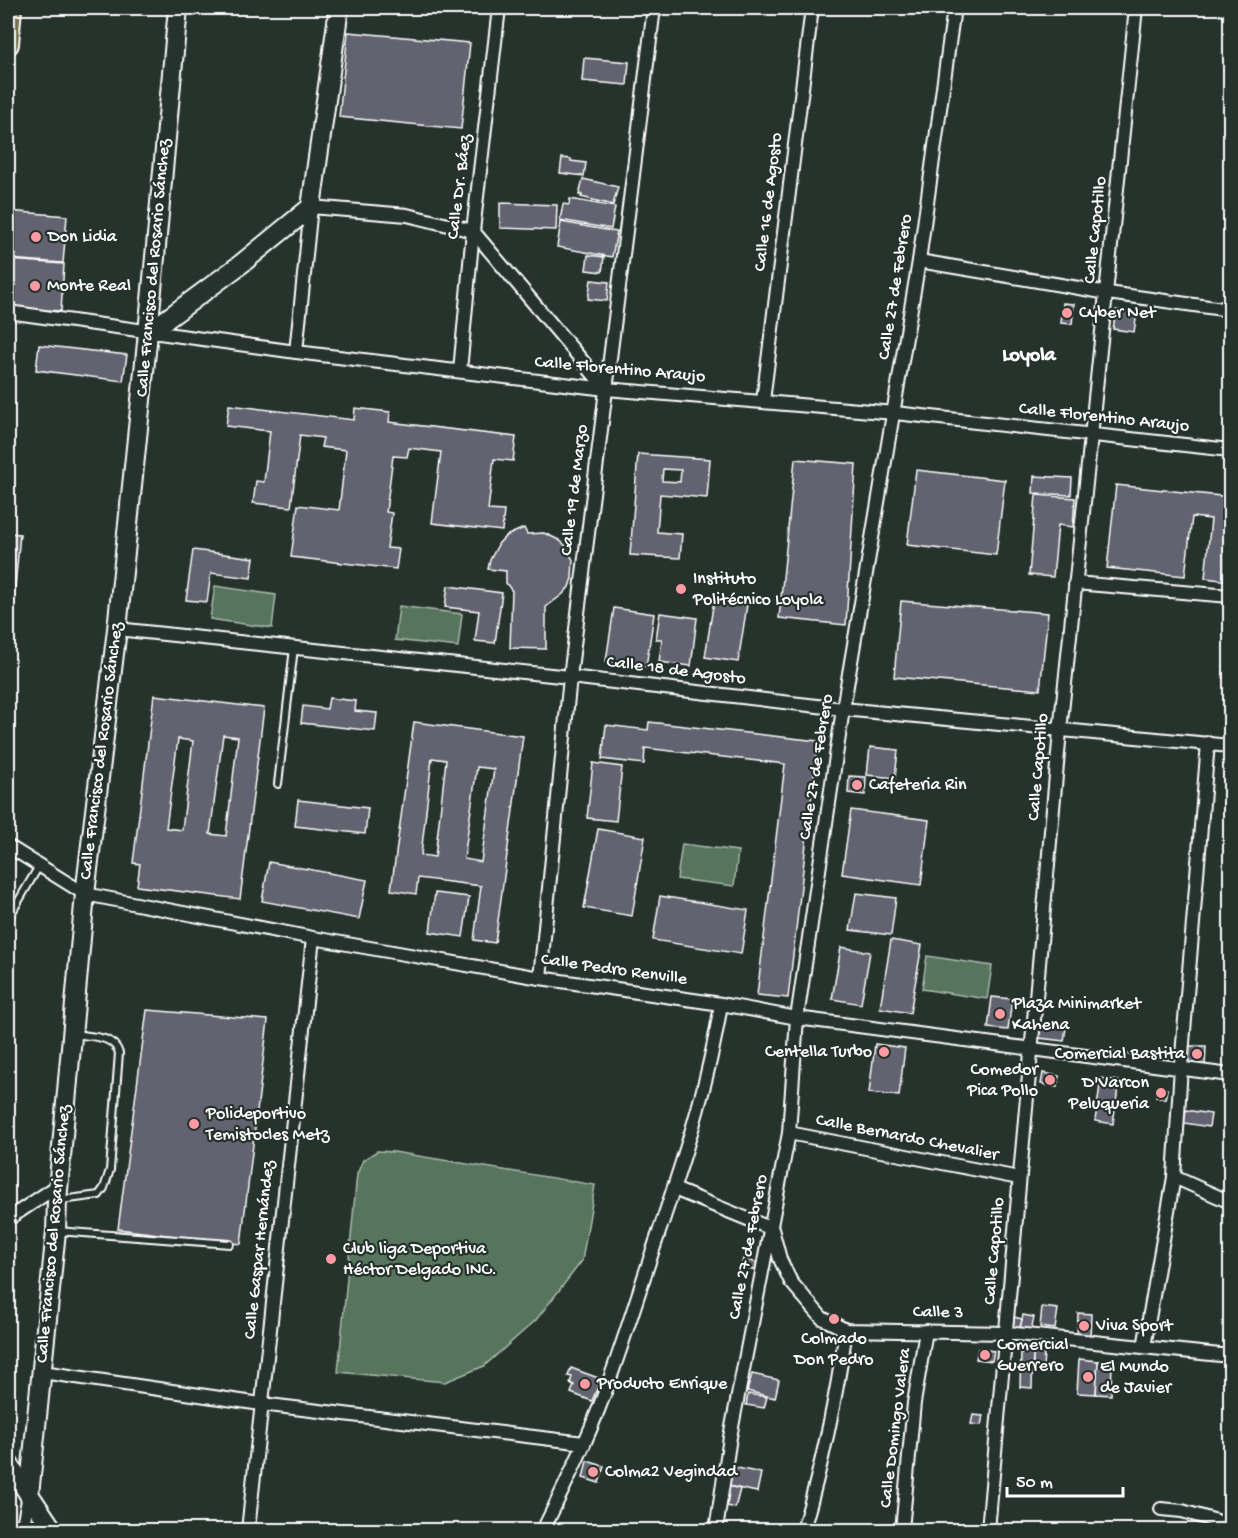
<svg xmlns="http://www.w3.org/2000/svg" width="1238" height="1538" font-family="'Gochi Hand',sans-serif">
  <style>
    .green { fill: #56745c; stroke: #aabaae; stroke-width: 1.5 }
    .building { fill: #63626f; stroke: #fff; stroke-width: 1.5; fill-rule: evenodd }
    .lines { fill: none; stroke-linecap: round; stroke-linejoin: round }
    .lane-casing { stroke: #fff; stroke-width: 10 }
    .street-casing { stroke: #fff; stroke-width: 16 }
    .secondary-casing { stroke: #fff; stroke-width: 22 }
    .primary-casing { stroke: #fff; stroke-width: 24 }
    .lane { stroke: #26332d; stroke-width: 6 }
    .street { stroke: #26332d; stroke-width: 12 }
    .secondary { stroke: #26332d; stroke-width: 18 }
    .primary { stroke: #716f4a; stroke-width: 20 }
    .poi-dot { fill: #ff9aa2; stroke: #26332d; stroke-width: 2 }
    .labels { text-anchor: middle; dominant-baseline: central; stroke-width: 4.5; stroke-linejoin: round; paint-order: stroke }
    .street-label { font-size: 18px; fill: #fff; stroke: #26332d }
    .poi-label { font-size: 18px; fill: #fff; stroke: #26332d; text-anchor: start }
    .neighbourhood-label { font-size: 20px; font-weight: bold; fill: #fff; stroke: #26332d }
  </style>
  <rect width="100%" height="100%" fill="#26332d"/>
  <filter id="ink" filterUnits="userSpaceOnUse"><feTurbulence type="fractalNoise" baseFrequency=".0167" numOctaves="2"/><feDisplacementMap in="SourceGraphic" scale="12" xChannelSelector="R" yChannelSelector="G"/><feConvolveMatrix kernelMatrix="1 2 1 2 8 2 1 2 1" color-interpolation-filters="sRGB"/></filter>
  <g filter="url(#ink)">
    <g class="green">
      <polygon points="215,586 276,595 272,628 210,619"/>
      <polygon points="399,606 462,614 458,647 395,640"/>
      <polygon points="682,844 738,851 734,886 677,879"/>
      <polygon points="927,956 992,966 987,999 922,989"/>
      <polygon points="377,1151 394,1152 595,1185 582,1261 536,1320 484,1366 445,1382 338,1372 357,1174 363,1160"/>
    </g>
    <g class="building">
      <polygon points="348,32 470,43 461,129 339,117"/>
      <polygon points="584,58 629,62 627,85 582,81"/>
      <polygon points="562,158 571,159 571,161 586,163 584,176 560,173"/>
      <polygon points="583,179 618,187 613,205 581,197 582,195 579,195"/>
      <polygon points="570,199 615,207 611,229 560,220 563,204 569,205"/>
      <polygon points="500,203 557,205 556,230 500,228"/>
      <polygon points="8,211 67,216 63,263 8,259"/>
      <polygon points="561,222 617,232 612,257 557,247"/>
      <polygon points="588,255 604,257 602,272 586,270"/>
      <polygon points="8,260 64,264 61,311 8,308"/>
      <polygon points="591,280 609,282 607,301 588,299"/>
      <polygon points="1063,303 1074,304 1072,324 1061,323"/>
      <polygon points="1116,310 1137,313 1134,332 1113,329"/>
      <polygon points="39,345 127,355 123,381 36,370"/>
      <polygon points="229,405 354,420 355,408 390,412 389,422 516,437 513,461 494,459 488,510 504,511 502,531 432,523 441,452 409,448 407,457 393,456 386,512 392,513 387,548 399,549 396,569 291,557 298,505 339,510 346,450 321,447 323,438 300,435 291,507 253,503 256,481 264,482 270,431 226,426"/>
      <path d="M 638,454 L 710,459 L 707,498 L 660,494 L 657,532 L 682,534 L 680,558 L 630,555 ZM 663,469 L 681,470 L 680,482 L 662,481 Z"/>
      <polygon points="795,459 856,464 846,625 779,618"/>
      <polygon points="916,470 1005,480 996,555 907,545"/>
      <polygon points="1034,476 1072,478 1071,495 1033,493"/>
      <polygon points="1116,485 1230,497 1230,581 1205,578 1211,519 1192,517 1185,576 1107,568"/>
      <polygon points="1036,495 1075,498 1073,527 1058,525 1053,577 1029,575"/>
      <polygon points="524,528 527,534 544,533 559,540 565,545 573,560 572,578 569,587 563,594 546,607 546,649 510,648 512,591 506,583 506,571 488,569 490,560 499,543 506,536"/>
      <polygon points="8,533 20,534 8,661"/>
      <polygon points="193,550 254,558 251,578 211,573 207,602 186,600"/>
      <polygon points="448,586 502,593 495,643 475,641 479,611 445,607"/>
      <polygon points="714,600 747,605 738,662 705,657"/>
      <polygon points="901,601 1048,613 1040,690 894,677"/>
      <polygon points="614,608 654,614 646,667 606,661"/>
      <polygon points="660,613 697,618 691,666 659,662 662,639 656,639"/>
      <path d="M 154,695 L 264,708 L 240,899 L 137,886 L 140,864 L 133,863 ZM 223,735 L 238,737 L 226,836 L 210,834 ZM 178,739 L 193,741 L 182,830 L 166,828 Z"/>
      <polygon points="329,698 356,701 355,711 377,713 375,731 301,723 303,706 327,709"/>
      <path d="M 414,722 L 523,736 L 495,943 L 474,940 L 481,886 L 418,878 L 416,894 L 391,890 ZM 432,758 L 446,760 L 435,857 L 421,855 ZM 477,767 L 494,769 L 481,862 L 464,859 Z"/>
      <polygon points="649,722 818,741 788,998 757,995 785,764 645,748 644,764 602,759 606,725 648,730"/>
      <polygon points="870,747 898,750 895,778 867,775"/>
      <polygon points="593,763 622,767 616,821 587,818"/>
      <polygon points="849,776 866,777 865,795 848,793"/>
      <polygon points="298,800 368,808 365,834 295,826"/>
      <polygon points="851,810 929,820 921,885 842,874"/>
      <polygon points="598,829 645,837 632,916 584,908"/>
      <polygon points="269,862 367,880 359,919 262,901"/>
      <polygon points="435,893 469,897 463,937 430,932"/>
      <polygon points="856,893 896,898 891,935 850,930"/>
      <polygon points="660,896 748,910 741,954 653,940"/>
      <polygon points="891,940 922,945 910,1013 880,1008"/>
      <polygon points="841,947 870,952 861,1004 832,999"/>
      <polygon points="992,997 1012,999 1008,1030 988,1028"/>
      <polygon points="147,1010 268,1020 241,1244 118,1229"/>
      <polygon points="1041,1025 1066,1028 1064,1041 1039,1038"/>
      <polygon points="875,1044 905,1048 899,1096 869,1093"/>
      <polygon points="1188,1046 1206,1046 1205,1067 1193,1067 1188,1061"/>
      <polygon points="1043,1073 1059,1076 1057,1087 1041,1084"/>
      <polygon points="1101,1078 1119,1081 1113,1124 1095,1121"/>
      <polygon points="1158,1088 1167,1089 1165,1099 1156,1097"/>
      <polygon points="1186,1110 1211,1114 1209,1127 1184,1123"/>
      <polygon points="743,1259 758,1263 756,1271 741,1267"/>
      <polygon points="1042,1307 1058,1309 1055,1329 1040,1327"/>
      <polygon points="1078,1313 1091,1314 1090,1338 1077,1338"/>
      <polygon points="1023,1315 1034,1317 1031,1331 1020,1328"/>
      <polygon points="1014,1317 1022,1319 1020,1328 1012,1327"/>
      <polygon points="978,1349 994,1351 992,1361 976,1359"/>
      <polygon points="1021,1352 1033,1353 1032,1388 1020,1387"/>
      <polygon points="1033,1353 1044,1353 1043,1367 1033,1366"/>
      <polygon points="1079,1359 1098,1361 1096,1394 1077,1393"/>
      <polygon points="1098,1361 1112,1361 1111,1395 1096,1394"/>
      <polygon points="571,1368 601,1379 592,1401 571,1393 574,1385 570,1383 572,1377 568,1376"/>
      <polygon points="752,1374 779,1380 775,1398 747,1391"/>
      <polygon points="748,1394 767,1397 764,1408 746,1405"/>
      <polygon points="973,1415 983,1416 981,1425 971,1424"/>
      <polygon points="587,1461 604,1466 599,1483 583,1478"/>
      <polygon points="733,1467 761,1473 757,1492 728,1486"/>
      <polygon points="728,1486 740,1489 735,1508 724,1505"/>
    </g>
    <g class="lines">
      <g class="lane-casing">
        <g id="lane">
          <polyline points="278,784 294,648"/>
          <polyline points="8,919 39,866"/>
          <path d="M 61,1200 L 99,1195 L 104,1188 L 110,1170 L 119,1053 C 113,1035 92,1037 75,1034"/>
          <polyline points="57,1231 230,1244"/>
        </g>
      </g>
      <g class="street-casing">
        <g id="street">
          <polyline points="919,261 1108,293 1230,310"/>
          <polyline points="8,312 296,352 606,389 895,413 1230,450"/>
          <polyline points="296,352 311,207 407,215 473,231 606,389"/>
          <polyline points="460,371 473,231 499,8"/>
          <polyline points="763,401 812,8"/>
          <polyline points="1075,583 1230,596"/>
          <polyline points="117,629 570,677 843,709 1230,746"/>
          <polyline points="8,846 85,894 313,938 540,978 721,1004 797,1018 1230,1075"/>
          <polyline points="540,978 570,677 654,8"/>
          <polyline points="789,1133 1019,1178"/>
          <polyline points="1174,1177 1230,1202"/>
          <polyline points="674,1189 772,1229 780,1259 791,1282 822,1318 846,1330 1006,1333 1230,1356"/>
          <polyline points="8,1219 59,1185"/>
          <polyline points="1144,1347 1174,1177 1181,1067 1208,743"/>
          <polyline points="42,1372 261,1404 584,1443"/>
          <polyline points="1161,1509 1182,1511 1230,1525"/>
          <polyline points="22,1530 29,1495"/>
          <polyline points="248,1530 313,938"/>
          <path d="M 543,1530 C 557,1502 571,1473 584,1444 C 612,1381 631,1315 653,1250 C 680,1170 708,1088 721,1004"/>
          <polyline points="716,1530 730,1437 789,1133 797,1018 843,709 919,261 954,8"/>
          <path d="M 803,1530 C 823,1462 836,1400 846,1330"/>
          <polyline points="902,1530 914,1403 926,1331"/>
          <polyline points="988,1530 1060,731 1136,8"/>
        </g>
      </g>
      <g class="secondary-casing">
        <g id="secondary">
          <polyline points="148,333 241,264 311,207 339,8"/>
          <polyline points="8,1463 53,1530"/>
          <polyline points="29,1495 56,1231 57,1201 85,894 117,629 148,333 178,8"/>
        </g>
      </g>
      <g class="primary-casing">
        <polyline id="primary" points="8,44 11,8"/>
      </g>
      <use href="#lane" class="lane"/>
      <use href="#street" class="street"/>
      <use href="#secondary" class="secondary"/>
      <use href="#primary" class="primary"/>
    </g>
  </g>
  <g class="poi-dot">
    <circle cx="36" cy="237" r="6"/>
    <circle cx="35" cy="286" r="6"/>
    <circle cx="1067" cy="313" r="6"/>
    <circle cx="681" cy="589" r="6"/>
    <circle cx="857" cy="785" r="6"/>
    <circle cx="1000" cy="1014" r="6"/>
    <circle cx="884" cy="1052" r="6"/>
    <circle cx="1197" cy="1054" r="6"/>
    <circle cx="1050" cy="1080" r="6"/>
    <circle cx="1161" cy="1093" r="6"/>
    <circle cx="194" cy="1124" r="6"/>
    <circle cx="331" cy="1259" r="6"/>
    <circle cx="834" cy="1319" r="6"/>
    <circle cx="1084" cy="1326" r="6"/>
    <circle cx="985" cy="1355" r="6"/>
    <circle cx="1088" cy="1377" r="6"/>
    <circle cx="585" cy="1384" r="6"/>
    <circle cx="593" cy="1472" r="6"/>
  </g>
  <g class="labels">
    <g class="street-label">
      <text transform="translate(460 187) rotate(-83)">Calle Dr. Báez</text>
      <text transform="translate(769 202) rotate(-83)">Calle 16 de Agosto</text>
      <text transform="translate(1096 230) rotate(-84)">Calle Capotillo</text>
      <text transform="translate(154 268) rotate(-85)">Calle Francisco del Rosario Sánchez</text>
      <text transform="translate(896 287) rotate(-81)">Calle 27 de Febrero</text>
      <text transform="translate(620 370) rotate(5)">Calle Florentino Araujo</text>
      <text transform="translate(1104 418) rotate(6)">Calle Florentino Araujo</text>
      <text transform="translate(575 490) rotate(-83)">Calle 19 de Marzo</text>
      <text transform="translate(676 671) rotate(7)">Calle 18 de Agosto</text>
      <text transform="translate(102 751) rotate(-83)">Calle Francisco del Rosario Sánchez</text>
      <text transform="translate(817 767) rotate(-81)">Calle 27 de Febrero</text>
      <text transform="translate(1039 767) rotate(-85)">Calle Capotillo</text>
      <text transform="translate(614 970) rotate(8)">Calle Pedro Renville</text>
      <text transform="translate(907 1138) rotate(11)">Calle Bernardo Chevalier</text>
      <text transform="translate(54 1234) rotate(-85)">Calle Francisco del Rosario Sánchez</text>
      <text transform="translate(749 1247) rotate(-79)">Calle 27 de Febrero</text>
      <text transform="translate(260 1250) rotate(-84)">Calle Gaspar Hernández</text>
      <text transform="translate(995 1251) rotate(-85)">Calle Capotillo</text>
      <text transform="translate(938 1313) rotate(1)">Calle 3</text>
      <text transform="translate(896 1428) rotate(-83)">Calle Domingo Valera</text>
    </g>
    <g class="poi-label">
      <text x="48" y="237">Don Lidia</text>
      <text x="47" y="286">Monte Real</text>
      <text x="1079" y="313">Cyber Net</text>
      <text x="693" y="579">Instituto<tspan x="693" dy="21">Politécnico Loyola</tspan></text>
      <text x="869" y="785">Cafeteria Rin</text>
      <text x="1012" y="1004">Plaza Minimarket<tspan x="1012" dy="21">Kahena</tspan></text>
      <text x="872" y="1052" text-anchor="end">Centella Turbo</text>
      <text x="1185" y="1054" text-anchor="end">Comercial Bastita</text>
      <text x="1038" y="1070" text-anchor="end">Comedor<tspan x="1038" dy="21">Pica Pollo</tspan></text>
      <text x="1149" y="1083" text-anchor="end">D'Varcon<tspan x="1149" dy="21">Peluqueria</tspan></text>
      <text x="206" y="1114">Polideportivo<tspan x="206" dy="21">Temistocles Metz</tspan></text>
      <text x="343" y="1249">Club liga Deportiva<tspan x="343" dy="21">Héctor Delgado INC.</tspan></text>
      <text x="1096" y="1326">Viva Sport</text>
      <text x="834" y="1339" text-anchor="middle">Colmado<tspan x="834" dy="21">Don Pedro</tspan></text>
      <text x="997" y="1345">Comercial<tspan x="997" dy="21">Guerrero</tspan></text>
      <text x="1100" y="1367">El Mundo<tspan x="1100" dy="21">de Javier</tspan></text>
      <text x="597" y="1384">Producto Enrique</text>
      <text x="605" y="1472">Colma2 Vegindad</text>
    </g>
    <g class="neighbourhood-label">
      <text x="1029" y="356">Loyola</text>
    </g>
  </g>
  <rect width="1238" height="1538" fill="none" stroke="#26332d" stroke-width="30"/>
  <rect x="15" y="15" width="1208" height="1508" fill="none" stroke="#fff" stroke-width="2" filter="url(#ink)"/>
  <path d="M1007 1487v9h116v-9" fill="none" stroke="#ffffff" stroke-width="3"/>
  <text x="1016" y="1487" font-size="18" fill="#ffffff" stroke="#26332d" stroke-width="4.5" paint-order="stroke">50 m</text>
</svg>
